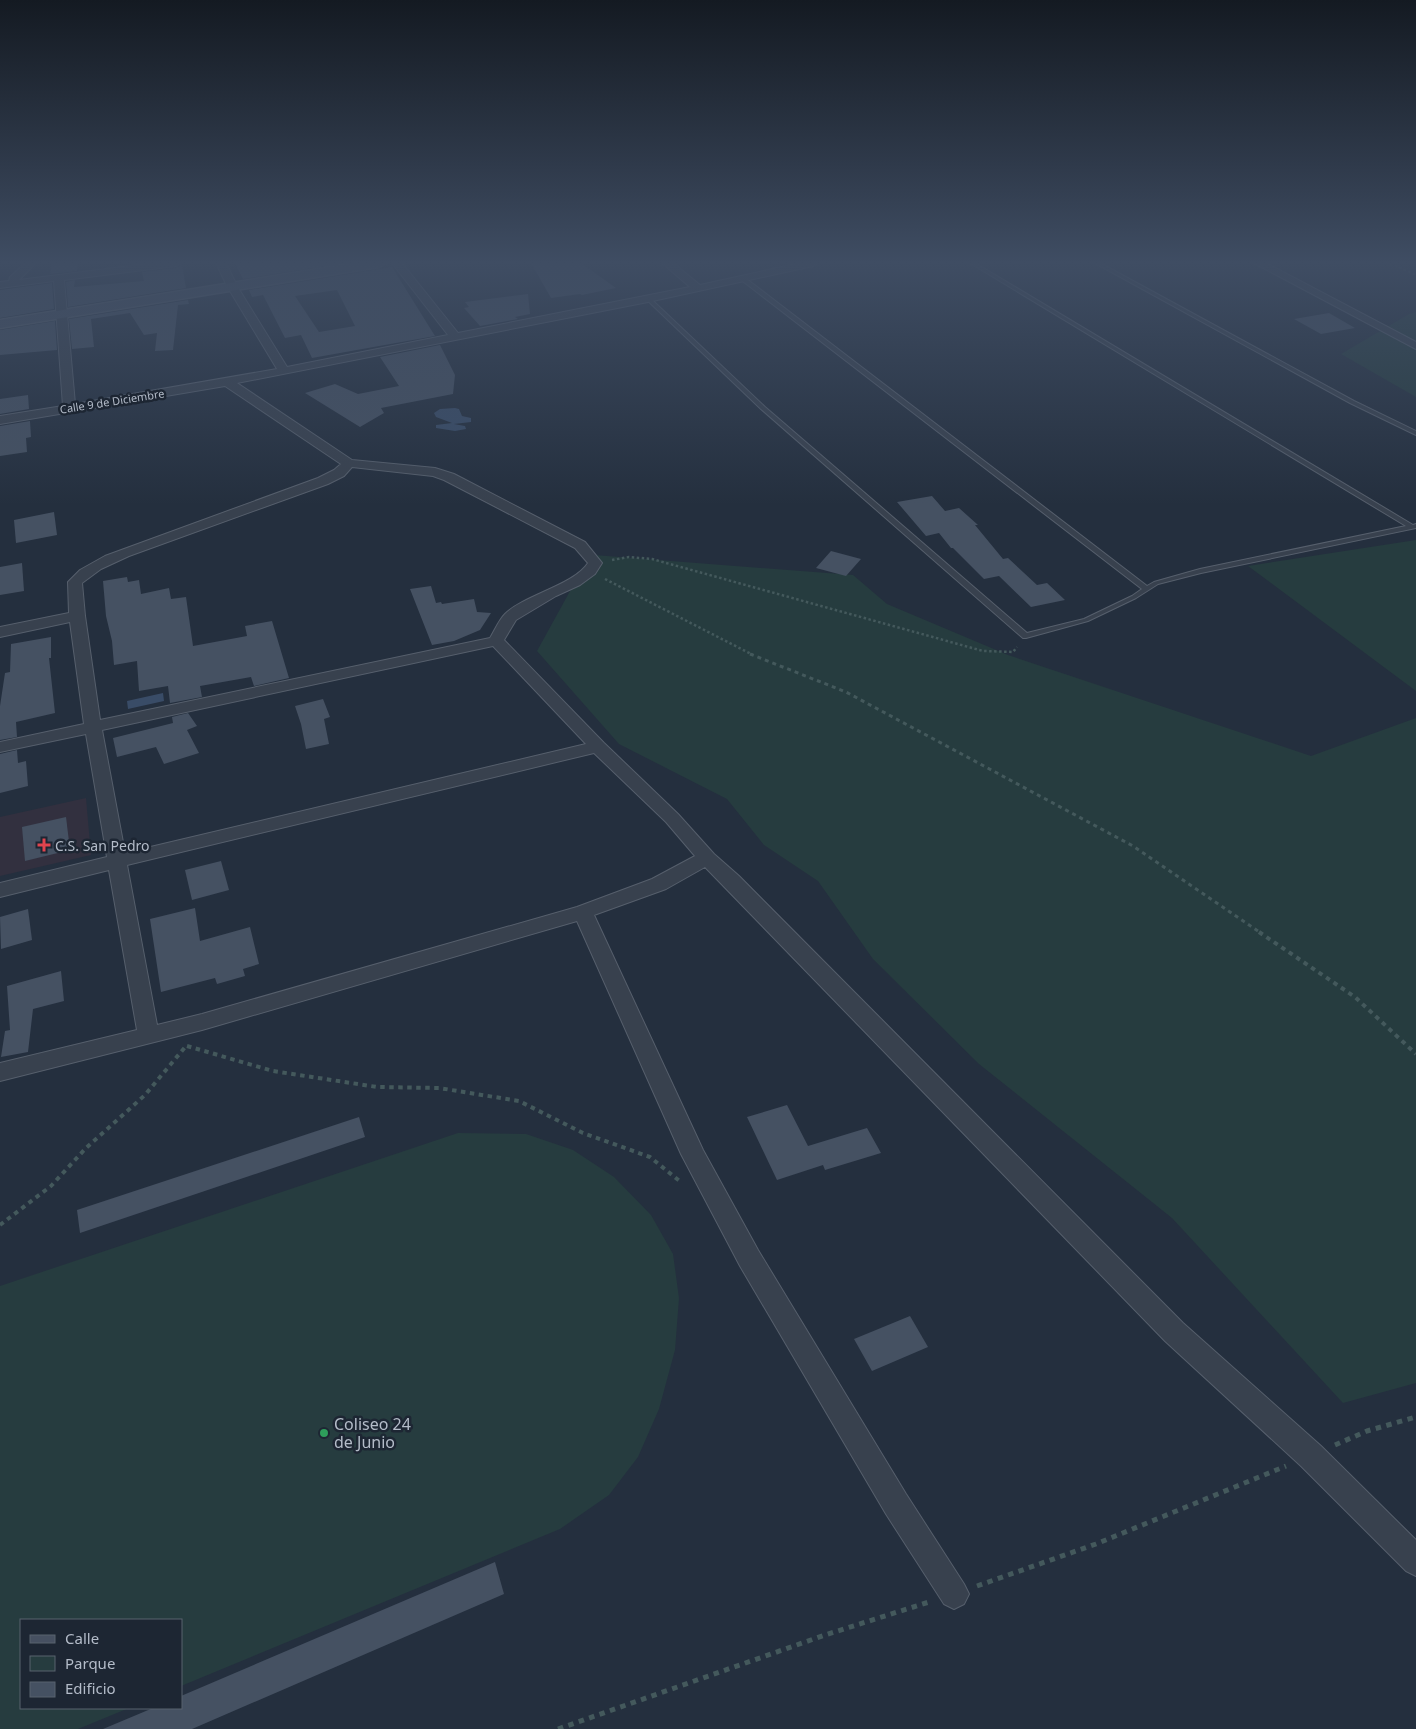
<svg xmlns="http://www.w3.org/2000/svg" width="1416" height="1729" font-family="'Noto Sans',sans-serif">
  <style>
    .medical { fill: #32303f }
    .green { fill: #263c3f }
    .water { fill: #394c67 }
    .building { fill: #455162; fill-rule: evenodd }
    .lines { fill: none; stroke-linecap: round; stroke-linejoin: round }
    .lane-casing { stroke: #565f6c; stroke-width: 2 }
    .street-casing { stroke: #565f6c; stroke-width: 2 }
    .secondary-casing { stroke: #565f6c; stroke-width: 3 }
    .path-far4 { stroke: #44595c; stroke-width: 2; stroke-dasharray: 2.5 2.5; stroke-linecap: butt }
    .path-far3 { stroke: #44595c; stroke-width: 2.5; stroke-dasharray: 2.5 2.5; stroke-linecap: butt }
    .path-far2 { stroke: #44595c; stroke-width: 3; stroke-dasharray: 4 4; stroke-linecap: butt }
    .path-far1 { stroke: #44595c; stroke-width: 4; stroke-dasharray: 4.5 4.5; stroke-linecap: butt }
    .path { stroke: #44595c; stroke-width: 5; stroke-dasharray: 5.5 5.5; stroke-linecap: butt }
    .lane { fill: #38414e; fill-rule: evenodd }
    .street { fill: #38414e; fill-rule: evenodd }
    .secondary { fill: #465061; fill-rule: evenodd }
    .health-dot { fill: #e0444e; stroke: #1d2633; stroke-width: 2 }
    .leisure-dot { fill: #2e9e5b; stroke: #1d2633; stroke-width: 2 }
    .labels { text-anchor: middle; dominant-baseline: central; stroke-width: 5; stroke-linejoin: round; paint-order: stroke }
    .far-street-label { font-size: 11px; fill: #b4bcc9; stroke: #1d2633 }
    .poi-label { font-size: 14px; fill: #b4bcc9; stroke: #1d2633; text-anchor: start }
    .near-poi-label { font-size: 16px; fill: #b4bcc9; stroke: #1d2633; text-anchor: start }
  </style>
  <rect width="100%" height="100%" fill="#242f3e"/>
  <polygon class="medical" points="86,798 91,855 0,876 0,817"/>
  <g class="green">
    <polygon points="1416,312 1416,397 1341,354 1409,314"/>
    <polygon points="1416,540 1416,691 1248,566"/>
    <polygon points="594,555 853,575 887,604 1008,655 1311,756 1416,718 1416,1383 1343,1403 1172,1218 979,1064 873,959 818,881 764,845 727,799 619,744 537,651 575,582"/>
    <polygon points="458,1133 526,1134 573,1150 614,1177 651,1215 673,1254 679,1298 675,1350 659,1409 638,1457 609,1495 560,1529 181,1686 181,1620 21,1620 21,1708 129,1708 78,1729 0,1729 0,1286"/>
  </g>
  <g class="water">
    <polygon points="455,408 459,409 462,416 471,418 471,422 454,424 465,426 466,429 455,431 436,428 436,425 452,423 436,417 434,413 440,409"/>
    <polygon points="163,693 164,701 128,709 127,701"/>
  </g>
  <g class="building">
    <polygon points="52,263 78,263 77,271 50,274"/>
    <polygon points="235,263 344,263 243,279"/>
    <polygon points="531,263 581,263 616,288 582,295 580,294 551,298"/>
    <polygon points="182,265 186,288 68,307 66,282 75,280 74,287 144,281 142,272 176,268"/>
    <path d="M 392,267 L 435,336 L 312,358 L 301,335 L 285,338 L 263,295 L 252,297 L 249,290 ZM 337,290 L 355,326 L 319,332 L 295,296 Z"/>
    <polygon points="52,283 54,309 0,318 0,290"/>
    <polygon points="528,294 530,314 515,317 518,319 480,326 464,308 469,307 465,302"/>
    <polygon points="188,300 189,304 178,305 173,350 155,351 157,333 144,335 130,313 91,319 94,347 72,349 69,319"/>
    <polygon points="1329,313 1355,328 1321,334 1294,319"/>
    <polygon points="55,321 57,350 0,355 0,330"/>
    <polygon points="440,345 455,375 453,394 381,408 384,413 360,427 305,393 335,384 358,394 399,386 380,357"/>
    <polygon points="28,395 29,409 0,414 0,399"/>
    <polygon points="30,421 31,437 26,438 27,452 0,456 0,426"/>
    <polygon points="932,496 945,511 959,508 978,525 975,525 1003,559 1008,558 1037,585 1047,583 1065,600 1031,607 999,576 984,579 953,548 951,548 939,533 926,536 897,502"/>
    <polygon points="54,512 57,535 16,543 14,520"/>
    <polygon points="831,551 861,559 846,576 816,568"/>
    <polygon points="22,563 24,591 0,595 0,567"/>
    <polygon points="127,577 128,582 139,580 141,594 169,588 171,599 186,597 193,646 247,636 245,626 272,621 289,678 254,686 251,677 200,686 202,697 170,703 168,686 139,691 137,661 114,665 112,641 106,616 103,581"/>
    <polygon points="431,586 436,603 441,602 442,604 474,599 477,612 491,613 480,630 454,641 432,645 410,589"/>
    <polygon points="51,637 51,658 49,658 55,713 16,722 17,737 0,740 0,706 5,673 10,672 11,644"/>
    <polygon points="323,699 330,717 324,719 329,744 306,749 301,724 295,706"/>
    <polygon points="188,713 197,726 187,730 199,753 164,764 156,747 117,757 113,738 173,723 172,717"/>
    <polygon points="17,750 18,763 26,761 28,786 0,793 0,754"/>
    <polygon points="66,817 70,850 25,861 22,827"/>
    <polygon points="221,861 229,890 192,900 185,870"/>
    <polygon points="195,908 200,941 250,927 259,964 243,969 245,976 217,984 215,978 161,992 150,919"/>
    <polygon points="28,909 32,940 1,949 0,917"/>
    <polygon points="61,971 64,1001 33,1009 28,1052 1,1057 5,1031 10,1030 7,986"/>
    <polygon points="787,1105 808,1146 867,1128 881,1153 825,1170 823,1165 777,1180 747,1117"/>
    <polygon points="359,1117 365,1137 80,1233 77,1210"/>
    <polygon points="910,1316 928,1347 872,1371 854,1339"/>
    <polygon points="495,1562 504,1594 192,1729 103,1729 153,1708 181,1708 181,1696"/>
  </g>
  <g class="lines">
    <g class="lane-casing">
      <g id="lane">
        <polygon points="970,263 975,263 1413,525 1416,524 1416,528 1201,573 1158,584 1136,598 1088,621 1026,638 1023,638 761,409 646,299 650,298 765,407 1027,633 1084,619 1132,596 1142,589 740,279 740,277 744,277 1147,586 1154,582 1200,569 1406,526"/>
        <polygon points="1095,263 1100,263 1354,401 1416,431 1416,435 1350,403"/>
      </g>
    </g>
    <g class="street-casing">
      <g id="street">
        <path d="M 26,263 L 36,263 L 19,280 L 154,263 L 181,263 L 176,266 L 64,280 L 75,404 L 277,369 L 227,286 L 216,263 L 226,263 L 237,286 L 287,367 L 448,335 L 392,263 L 402,263 L 458,333 L 690,287 L 662,263 L 673,263 L 700,285 L 800,263 L 818,263 L 813,266 L 648,302 L 237,383 L 352,460 L 435,468 L 454,474 L 585,542 L 602,563 L 595,574 L 580,585 L 556,596 L 516,620 L 504,640 L 604,743 L 678,814 L 714,854 L 739,876 L 1183,1323 L 1321,1446 L 1416,1540 L 1416,1576 L 1406,1571 L 1301,1466 L 1165,1341 L 705,867 L 666,889 L 594,915 L 703,1150 L 758,1250 L 906,1494 L 964,1584 L 969,1594 L 964,1604 L 954,1609 L 944,1604 L 886,1514 L 740,1266 L 681,1154 L 577,921 L 202,1030 L 0,1081 L 0,1063 L 137,1030 L 109,870 L 0,897 L 0,883 L 107,857 L 86,734 L 0,752 L 0,742 L 84,724 L 70,622 L 0,637 L 0,627 L 69,613 L 68,582 L 80,570 L 105,556 L 318,478 L 334,470 L 341,464 L 225,386 L 0,424 L 0,416 L 63,406 L 54,281 L 0,288 L 0,282 L 9,281 L 10,277 ZM 352,467 L 433,476 L 444,480 L 575,548 L 588,563 C 574,585 524,595 505,614 C 499,620 495,630 490,638 L 100,720 L 85,616 L 82,583 L 101,569 L 129,556 L 328,484 L 344,476 ZM 493,646 L 586,744 L 125,853 L 102,730 ZM 594,753 L 666,822 L 695,856 L 652,879 L 577,907 L 202,1014 L 157,1025 L 127,865 Z"/>
        <polygon points="1254,263 1266,263 1416,342 1416,349"/>
      </g>
    </g>
    <g class="secondary-casing">
      <polygon id="secondary" points="355,263 386,263 379,267 0,328 0,320"/>
    </g>
    <polyline class="path-far4" points="1390,263 1416,275"/>
    <g class="path-far3">
      <polyline points="612,560 629,557 652,559 983,651 1013,652 1017,647"/>
      <polyline points="605,579 753,655"/>
    </g>
    <polyline class="path-far2" points="750,654 846,692 1133,846 1261,933"/>
    <g class="path-far1">
      <polyline points="1259,932 1355,997 1416,1054"/>
      <polyline points="187,1046 273,1071 377,1087 439,1088 519,1101 583,1133 650,1157 682,1183"/>
      <polyline points="0,1225 51,1186 86,1148 145,1095 186,1046"/>
    </g>
    <g class="path">
      <polyline points="1335,1445 1367,1431 1416,1417"/>
      <polyline points="977,1586 1096,1544 1286,1466"/>
      <polyline points="558,1729 825,1635 929,1602"/>
    </g>
    <use href="#lane" class="lane"/>
    <use href="#street" class="street"/>
    <use href="#secondary" class="secondary"/>
  </g>
  <linearGradient id="sky" x2="0" y2="1"><stop stop-color="#141a22"/><stop offset="0.52" stop-color="#3f4d63"/><stop offset="1" stop-color="#3f4d63" stop-opacity="0"/></linearGradient>
  <rect width="1416" height="505" fill="url(#sky)"/>
  <path class="health-dot" d="M41.5 837.5h5v5h5v5h-5v5h-5v-5h-5v-5h5z"/>
  <circle class="leisure-dot" cx="324" cy="1433" r="5"/>
  <g class="labels">
    <g class="far-street-label">
      <text transform="translate(112 401) rotate(-9)">Calle 9 de Diciembre</text>
    </g>
    <g class="poi-label">
      <text x="55" y="845">C.S. San Pedro</text>
    </g>
    <g class="near-poi-label">
      <text x="334" y="1424">Coliseo 24<tspan x="334" dy="18">de Junio</tspan></text>
    </g>
  </g>
  <rect x="20" y="1619" width="162" height="90" fill="#1d2633" stroke="#59626f"/>
  <rect x="30" y="1635" width="25" height="8" fill="#465061" stroke="#59626f"/>
  <text x="65" y="1644" font-size="15" fill="#b4bcc9">Calle</text>
  <rect x="30" y="1656" width="25" height="15" fill="#263c3f" stroke="#59626f"/>
  <text x="65" y="1669" font-size="15" fill="#b4bcc9">Parque</text>
  <rect x="30" y="1682" width="25" height="15" fill="#455162" stroke="#59626f"/>
  <text x="65" y="1694" font-size="15" fill="#b4bcc9">Edificio</text>
</svg>
